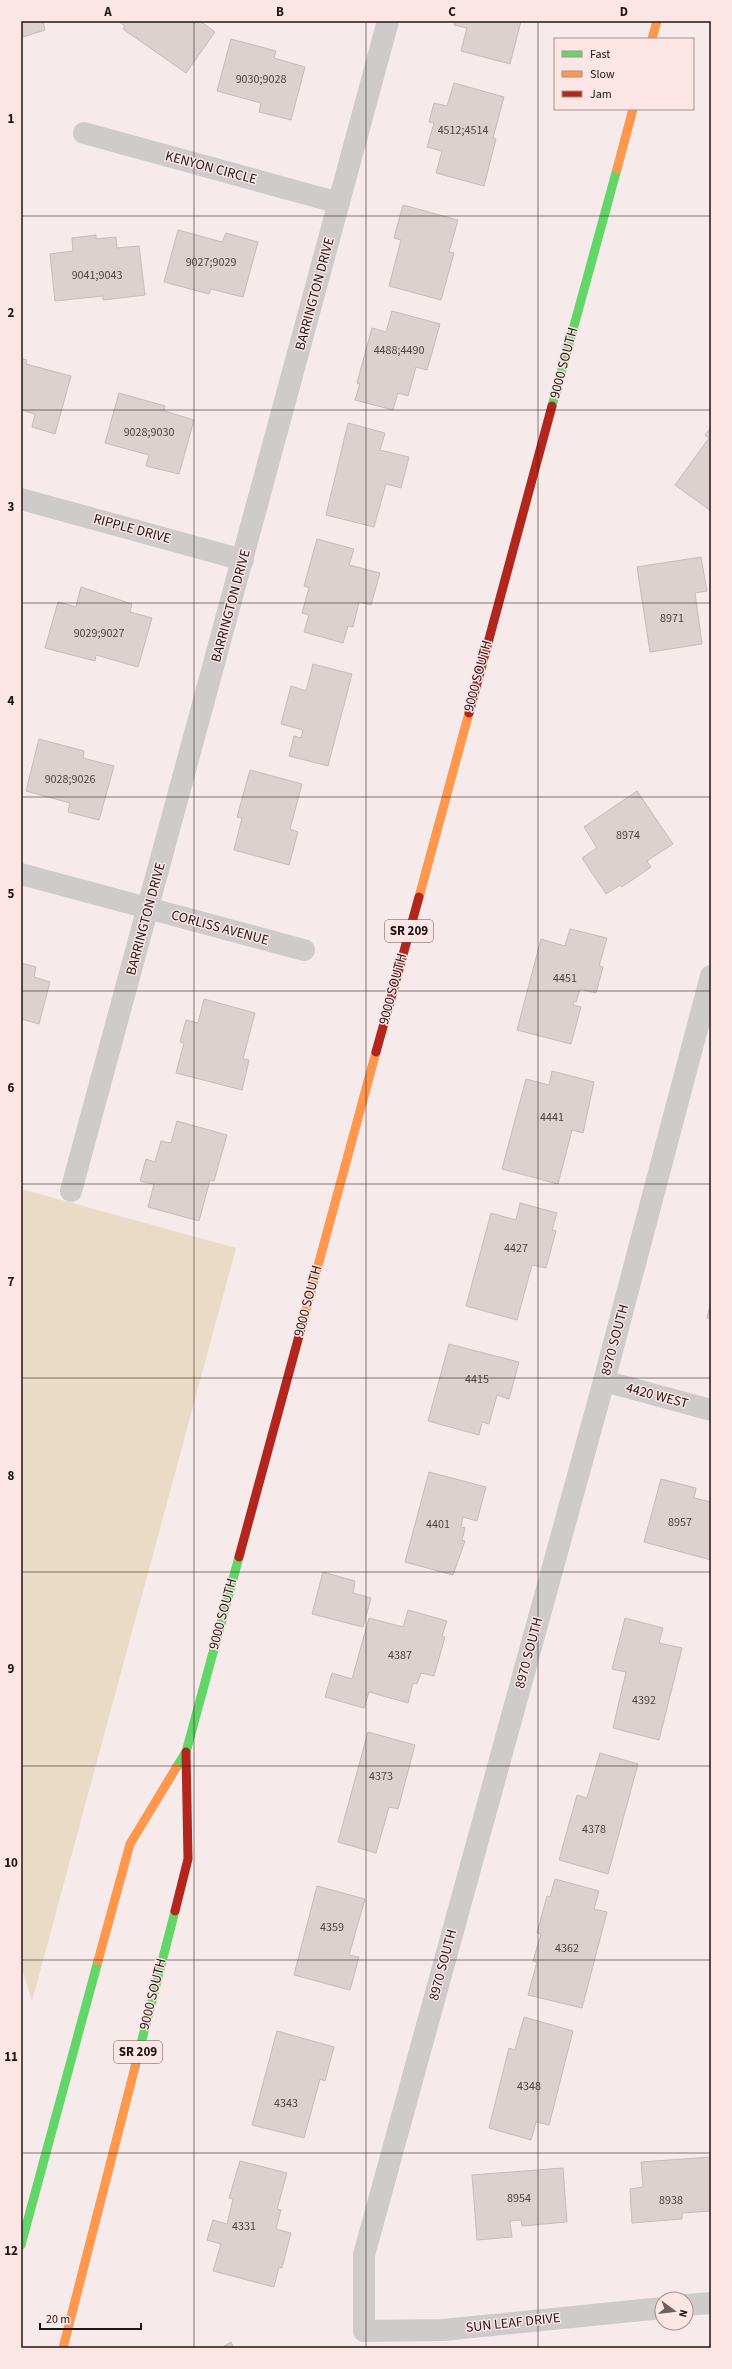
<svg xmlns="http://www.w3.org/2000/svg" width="732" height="2369" font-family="'Source Sans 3',sans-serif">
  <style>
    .green { fill: #eadbc7 }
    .building { fill: #dcd1ce; stroke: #c7bcba }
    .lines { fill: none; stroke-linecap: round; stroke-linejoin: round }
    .street { stroke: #cfcbcb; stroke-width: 22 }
    .fast { stroke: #63d668; stroke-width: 9 }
    .slow { stroke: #ff974d; stroke-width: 9 }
    .jam { stroke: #b3261e; stroke-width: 9 }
    .grid { fill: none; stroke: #201414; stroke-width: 1; stroke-opacity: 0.55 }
    .labels { text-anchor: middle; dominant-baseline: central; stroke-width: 3; stroke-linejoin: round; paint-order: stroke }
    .number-label { font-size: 12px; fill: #4f4342 }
    .shield { fill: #fbe5e5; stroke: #625353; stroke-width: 1 }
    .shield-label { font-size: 13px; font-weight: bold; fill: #201414 }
    .street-label { font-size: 14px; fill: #201414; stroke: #fbe5e5 }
    .neatline { fill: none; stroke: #201414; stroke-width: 1.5 }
    .grid-label { font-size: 13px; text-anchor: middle; font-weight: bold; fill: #201414 }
  </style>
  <rect width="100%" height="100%" fill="#f6eaea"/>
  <polygon class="green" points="21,1189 236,1248 32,2001 21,1966"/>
  <g class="building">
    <polygon points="21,21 43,21 45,30 23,37"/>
    <polygon points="118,21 200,21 215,32 186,73 123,29 125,26"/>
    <polygon points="455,21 521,21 510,64 461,51 467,28 454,25"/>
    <polygon points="231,39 276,51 274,58 305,67 291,120 259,112 261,103 217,91"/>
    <polygon points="454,83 504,97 493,138 496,139 484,186 436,173 442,151 427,147 434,123 429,122 434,103 447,106"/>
    <polygon points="403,205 458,220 449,252 454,253 441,300 389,286 401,240 394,238"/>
    <polygon points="178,230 222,242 226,233 258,242 243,297 211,289 209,294 164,282"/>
    <polygon points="96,235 96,239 116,237 117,248 139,246 145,295 103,300 103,296 55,301 50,254 73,251 72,238"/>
    <polygon points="392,311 440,324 427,370 416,367 408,396 398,393 393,410 355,400 360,384 357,383 372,328 386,332"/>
    <polygon points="21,358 27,360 26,364 71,376 55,434 32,427 35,414 21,410"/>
    <polygon points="119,393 165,406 164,411 194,420 179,474 146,466 149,455 105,443"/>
    <polygon points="348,423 385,433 380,450 409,457 401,488 386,484 374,527 326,515"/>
    <polygon points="711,427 711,511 675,485 709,438 705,435"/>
    <polygon points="317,539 354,549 349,565 380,573 371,605 359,602 353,627 348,626 343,643 304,632 309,615 302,613 309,588 304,586"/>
    <polygon points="701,557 707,591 695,593 702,644 650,652 637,567"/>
    <polygon points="81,587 132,604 130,612 152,618 138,667 96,655 95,661 45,648 58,602 76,607"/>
    <polygon points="313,664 352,674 328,766 289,756 294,736 301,738 303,730 281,724 291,686 306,691"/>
    <polygon points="39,739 84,751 83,758 114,766 99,820 68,812 70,803 26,791"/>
    <polygon points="250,770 302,784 290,829 298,832 289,865 234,850 242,818 237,817"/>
    <polygon points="637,791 673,844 647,861 651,867 622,887 620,885 606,894 582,858 597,848 584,827"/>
    <polygon points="570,929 607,938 599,966 603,967 596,993 580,989 576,1002 574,1001 573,1005 581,1007 571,1044 517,1030 541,939 565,946"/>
    <polygon points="21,963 36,967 34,977 50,982 39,1024 21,1019"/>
    <polygon points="204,999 255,1013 243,1059 249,1060 242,1090 176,1073 184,1043 180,1042 186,1020 198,1023"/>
    <polygon points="552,1071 594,1082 583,1133 572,1130 558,1184 502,1169 526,1079 549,1085"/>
    <polygon points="177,1121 227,1135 214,1181 210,1180 199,1221 148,1207 154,1184 140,1181 146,1159 155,1162 161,1141 171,1143"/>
    <polygon points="520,1203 557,1213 552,1230 556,1231 546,1268 532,1265 517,1320 466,1306 491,1213 516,1220"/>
    <polygon points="711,1302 711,1319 707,1318"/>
    <polygon points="449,1344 519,1362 509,1399 497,1395 489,1424 482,1422 479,1435 428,1421"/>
    <polygon points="429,1472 486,1487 477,1521 463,1517 461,1527 465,1528 462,1540 465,1541 453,1575 405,1562"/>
    <polygon points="661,1479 696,1488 694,1498 711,1502 711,1560 644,1542"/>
    <polygon points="323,1572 355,1581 353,1593 371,1598 363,1627 312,1614"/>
    <polygon points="408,1610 447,1621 442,1636 445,1637 434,1676 421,1673 417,1684 413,1683 408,1703 369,1692 364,1708 325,1697 332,1673 352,1679 369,1618 403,1627"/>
    <polygon points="625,1618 663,1628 659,1643 682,1648 659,1740 613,1728 626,1672 612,1669"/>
    <polygon points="368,1732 415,1745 398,1809 389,1807 376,1853 338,1842"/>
    <polygon points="600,1753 638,1764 608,1874 559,1860 577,1795 587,1798"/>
    <polygon points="555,1879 599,1891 594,1909 607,1912 582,2008 528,1995 537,1962 533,1961 541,1934 537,1933 547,1896 550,1897"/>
    <polygon points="317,1886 365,1899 349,1955 359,1957 350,1990 294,1975"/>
    <polygon points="524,2017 573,2031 549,2125 536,2122 531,2140 489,2128 509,2048 515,2050"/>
    <polygon points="277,2031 334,2047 325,2081 320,2079 304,2138 252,2125"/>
    <polygon points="711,2157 711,2211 682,2213 682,2219 632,2223 630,2189 643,2187 641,2162"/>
    <polygon points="240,2161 287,2173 277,2209 281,2210 276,2229 291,2233 282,2268 279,2267 274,2287 213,2271 221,2244 207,2240 213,2220 227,2224 233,2199 229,2198"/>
    <polygon points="563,2168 567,2222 522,2226 521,2220 510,2221 512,2237 477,2240 472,2175"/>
    <polygon points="231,2342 234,2348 221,2348"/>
  </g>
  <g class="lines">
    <g class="street">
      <polyline points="84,133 339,203"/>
      <polyline points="21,499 243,560"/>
      <polyline points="21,874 304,950"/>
      <polyline points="71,1191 388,21"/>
      <polyline points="604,1381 711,1410"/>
      <polyline points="686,2305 711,2303"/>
      <polyline points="662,2308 443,2330 364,2331 364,2255 604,1381 711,976"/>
    </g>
    <g class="fast">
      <polyline points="552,406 617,169"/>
      <polyline points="176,1768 186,1752 239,1557"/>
      <polyline points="135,2067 175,1911"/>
      <polyline points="21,2245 98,1961"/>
    </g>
    <g class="slow">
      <polyline points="652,39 657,21"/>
      <polyline points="617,169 633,109"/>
      <polyline points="419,897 469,713"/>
      <polyline points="303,1321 376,1052"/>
      <polyline points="98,1961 130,1844 176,1768"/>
      <polyline points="63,2348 135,2067"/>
    </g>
    <g class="jam">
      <polyline points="469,713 552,406"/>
      <polyline points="376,1052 419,897"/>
      <polyline points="239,1557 303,1321"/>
      <polyline points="175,1911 188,1859 186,1752"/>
    </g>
  </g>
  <path class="grid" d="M 194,21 L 194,2348M 366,21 L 366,2348M 538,21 L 538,2348M 21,216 L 711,216M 21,410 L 711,410M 21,603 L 711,603M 21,797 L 711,797M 21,991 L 711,991M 21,1184 L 711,1184M 21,1378 L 711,1378M 21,1572 L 711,1572M 21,1766 L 711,1766M 21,1960 L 711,1960M 21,2153 L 711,2153"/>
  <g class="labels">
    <g class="number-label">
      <text x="261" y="79">9030;9028</text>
      <text x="463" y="130">4512;4514</text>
      <text x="211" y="262">9027;9029</text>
      <text x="97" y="275">9041;9043</text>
      <text x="399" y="350">4488;4490</text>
      <text x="149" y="432">9028;9030</text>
      <text x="672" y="618">8971</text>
      <text x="99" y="633">9029;9027</text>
      <text x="70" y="779">9028;9026</text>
      <text x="628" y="835">8974</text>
      <text x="565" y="978">4451</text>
      <text x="552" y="1117">4441</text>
      <text x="516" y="1248">4427</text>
      <text x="477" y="1379">4415</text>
      <text x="680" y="1522">8957</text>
      <text x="438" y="1524">4401</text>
      <text x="400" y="1655">4387</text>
      <text x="644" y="1700">4392</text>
      <text x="381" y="1776">4373</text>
      <text x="594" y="1829">4378</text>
      <text x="332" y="1927">4359</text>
      <text x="567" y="1948">4362</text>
      <text x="529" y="2086">4348</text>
      <text x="286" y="2103">4343</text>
      <text x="519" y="2198">8954</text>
      <text x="671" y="2200">8938</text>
      <text x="244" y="2226">4331</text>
    </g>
    <g class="shield">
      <rect x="385" y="920" width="48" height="22" rx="3"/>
      <rect x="114" y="2041" width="48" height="22" rx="3"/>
    </g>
    <g class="shield-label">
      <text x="409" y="931">SR 209</text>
      <text x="138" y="2052">SR 209</text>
    </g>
    <g class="street-label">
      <text transform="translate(211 168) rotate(15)">KENYON CIRCLE</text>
      <text transform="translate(315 294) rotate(-75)">BARRINGTON DRIVE</text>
      <text transform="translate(564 363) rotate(-75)">9000 SOUTH</text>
      <text transform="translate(132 529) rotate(15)">RIPPLE DRIVE</text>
      <text transform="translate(231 606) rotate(-75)">BARRINGTON DRIVE</text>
      <text transform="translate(478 676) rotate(-75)">9000 SOUTH</text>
      <text transform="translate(146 919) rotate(-75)">BARRINGTON DRIVE</text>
      <text transform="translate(220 928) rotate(15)">CORLISS AVENUE</text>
      <text transform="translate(393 989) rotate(-75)">9000 SOUTH</text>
      <text transform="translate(308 1301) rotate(-75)">9000 SOUTH</text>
      <text transform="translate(615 1340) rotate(-75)">8970 SOUTH</text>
      <text transform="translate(657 1396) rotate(15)">4420 WEST</text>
      <text transform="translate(223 1614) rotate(-75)">9000 SOUTH</text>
      <text transform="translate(529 1653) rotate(-75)">8970 SOUTH</text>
      <text transform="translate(443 1965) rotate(-75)">8970 SOUTH</text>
      <text transform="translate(153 1994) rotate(-76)">9000 SOUTH</text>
      <text transform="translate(513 2323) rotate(-6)">SUN LEAF DRIVE</text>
    </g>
  </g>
  <rect width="732" height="2369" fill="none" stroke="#fbe5e5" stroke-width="44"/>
  <rect x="554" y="38" width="140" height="72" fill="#fbe5e5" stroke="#a39191"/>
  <rect x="562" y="51" width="20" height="6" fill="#63d668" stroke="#a39191"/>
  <text x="590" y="58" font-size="12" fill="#201414">Fast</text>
  <rect x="562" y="71" width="20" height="6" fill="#ff974d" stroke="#a39191"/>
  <text x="590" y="78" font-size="12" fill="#201414">Slow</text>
  <rect x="562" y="91" width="20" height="6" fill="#b3261e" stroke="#a39191"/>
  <text x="590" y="98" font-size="12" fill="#201414">Jam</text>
  <g transform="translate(674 2311) rotate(105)"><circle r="19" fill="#fbe5e5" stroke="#a39191"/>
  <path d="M0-3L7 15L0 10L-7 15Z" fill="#6b5f5f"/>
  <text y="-6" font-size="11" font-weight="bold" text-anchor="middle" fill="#201414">N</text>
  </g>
  <path d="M40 2323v6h101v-6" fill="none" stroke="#201414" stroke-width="2"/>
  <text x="46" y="2323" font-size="12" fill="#201414" stroke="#fbe5e5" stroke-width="3" paint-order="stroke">20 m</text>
  <rect x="22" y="22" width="688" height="2325" class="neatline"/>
  <g class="grid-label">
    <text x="108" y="16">A</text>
    <text x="280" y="16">B</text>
    <text x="452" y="16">C</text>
    <text x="624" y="16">D</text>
    <text x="11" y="123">1</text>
    <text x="11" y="317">2</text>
    <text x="11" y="511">3</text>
    <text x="11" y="705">4</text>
    <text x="11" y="898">5</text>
    <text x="11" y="1092">6</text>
    <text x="11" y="1286">7</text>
    <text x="11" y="1480">8</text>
    <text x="11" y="1673">9</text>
    <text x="11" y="1867">10</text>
    <text x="11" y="2061">11</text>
    <text x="11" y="2255">12</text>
  </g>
</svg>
